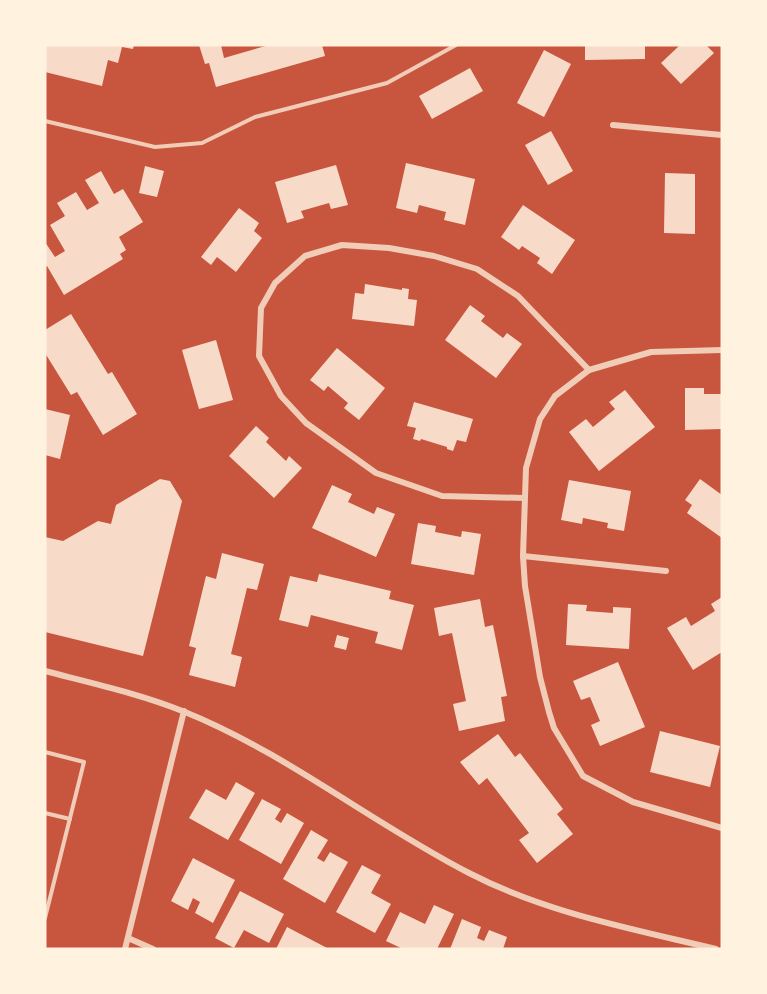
<svg xmlns="http://www.w3.org/2000/svg" width="767" height="994" font-family="Inter,sans-serif">
  <style>
    .building { fill: #f7dbc8 }
    .lines { fill: none; stroke-linecap: round; stroke-linejoin: round }
    .service { stroke: #f1ccb7; stroke-width: 4 }
    .minor { stroke: #f1ccb7; stroke-width: 6 }
  </style>
  <rect width="100%" height="100%" fill="#c8553d"/>
  <g class="building">
    <polygon points="45,45 134,45 133,49 122,47 118,63 108,60 102,86 45,72"/>
    <polygon points="199,45 221,45 224,58 269,45 322,45 325,56 216,87 209,63 205,64"/>
    <polygon points="585,45 645,45 645,59 585,60"/>
    <polygon points="680,45 706,45 714,53 681,84 661,63"/>
    <polygon points="544,50 571,64 544,117 517,103"/>
    <polygon points="470,68 483,91 432,119 419,96"/>
    <polygon points="551,131 573,171 548,185 525,145"/>
    <polygon points="406,163 475,179 465,225 444,220 446,212 419,205 417,213 396,208"/>
    <polygon points="336,165 348,205 331,209 329,203 301,211 304,218 287,223 275,182"/>
    <polygon points="145,166 164,171 157,197 139,193"/>
    <polygon points="101,171 114,194 123,189 143,222 119,237 126,250 120,254 123,259 64,295 47,266 45,268 45,242 55,257 65,251 50,225 65,216 57,203 76,192 87,210 99,203 85,180"/>
    <polygon points="665,173 695,174 695,234 664,233"/>
    <polygon points="523,205 575,240 552,274 537,263 540,258 522,246 519,250 501,237"/>
    <polygon points="239,208 259,223 254,231 262,238 236,272 217,257 211,265 201,257"/>
    <polygon points="365,284 402,290 402,288 409,289 408,299 417,300 414,326 352,319 355,293 364,294"/>
    <polygon points="470,305 485,316 481,321 503,338 507,333 522,344 496,378 445,340"/>
    <polygon points="71,314 108,374 112,372 137,414 103,435 77,392 71,395 45,353 45,330"/>
    <polygon points="216,340 233,400 199,409 182,350"/>
    <polygon points="337,348 385,388 359,420 344,408 348,403 328,386 324,391 310,380"/>
    <polygon points="685,388 704,388 704,394 722,394 722,429 685,430"/>
    <polygon points="625,390 655,427 599,471 569,432 586,419 593,427 615,409 609,402"/>
    <polygon points="414,402 473,419 466,442 457,440 453,451 447,449 447,447 421,439 420,441 413,439 416,428 407,426"/>
    <polygon points="45,409 70,415 60,459 45,455"/>
    <polygon points="256,426 269,438 266,442 286,461 289,456 302,468 274,498 229,456"/>
    <polygon points="160,479 170,481 182,501 143,656 45,632 45,537 63,541 98,521 111,524 116,505"/>
    <polygon points="700,479 722,495 722,538 687,513 692,505 685,500"/>
    <polygon points="569,480 631,491 624,531 607,528 608,523 583,518 582,524 561,520"/>
    <polygon points="332,485 352,494 348,502 374,514 377,507 395,514 376,557 312,528"/>
    <polygon points="418,523 436,526 435,532 461,537 462,531 481,534 474,575 411,564"/>
    <polygon points="222,553 264,564 257,590 247,588 231,654 242,657 235,687 189,675 196,648 189,646 206,576 216,579"/>
    <polygon points="319,574 391,591 389,599 414,605 402,650 375,643 378,632 311,615 308,627 279,620 290,576 317,582"/>
    <polygon points="722,597 722,652 693,670 667,628 686,617 691,626 715,611 711,604"/>
    <polygon points="480,599 485,627 493,625 507,696 501,697 505,721 459,731 453,704 466,701 452,633 439,636 434,608"/>
    <polygon points="568,604 587,605 586,611 613,613 613,607 631,608 629,649 566,645"/>
    <polygon points="337,635 349,638 346,650 334,647"/>
    <polygon points="618,662 645,727 600,746 591,725 600,721 590,697 581,700 573,681"/>
    <polygon points="660,731 720,746 710,787 650,772"/>
    <polygon points="498,734 515,757 520,753 563,809 557,814 573,834 537,863 519,840 529,833 487,778 479,785 460,762"/>
    <polygon points="236,782 255,793 228,840 189,818 206,789 226,800"/>
    <polygon points="262,799 281,809 275,819 281,823 287,813 304,823 281,864 239,840"/>
    <polygon points="311,830 328,840 317,858 324,862 330,852 348,862 325,903 283,879"/>
    <polygon points="193,858 235,880 213,923 195,913 200,902 193,898 188,910 171,901"/>
    <polygon points="362,865 381,875 371,893 391,904 375,933 336,912"/>
    <polygon points="240,891 284,914 269,943 244,930 234,948 215,938"/>
    <polygon points="434,905 454,914 437,949 403,949 386,941 400,912 425,924"/>
    <polygon points="462,919 481,927 477,938 484,941 489,930 507,937 503,949 450,949"/>
    <polygon points="287,927 329,949 276,949"/>
  </g>
  <g class="lines">
    <g class="service">
      <polyline points="45,121 155,147 202,143 255,117 387,83 456,45"/>
      <polyline points="45,752 84,762 45,918"/>
      <polyline points="45,813 70,819"/>
    </g>
    <g class="minor">
      <polyline points="613,125 722,135"/>
      <polyline points="722,350 651,352 589,370 555,396 540,419 526,468 523,556 525,586 540,677 549,712 554,728 583,776 633,802 722,828"/>
      <polyline points="524,498 442,496 376,473 306,423 281,396 259,356 261,308 275,283 305,256 342,245 389,248 434,256 477,269 518,296 589,370"/>
      <polyline points="523,556 666,571"/>
      <path d="M 45,671 C 91,683 141,694 185,712 C 286,753 372,823 469,873 C 546,913 633,929 716,949"/>
      <polyline points="128,938 153,949"/>
      <polyline points="125,949 184,711"/>
    </g>
  </g>
  <rect width="767" height="994" fill="none" stroke="#fff3e0" stroke-width="93"/>
</svg>
